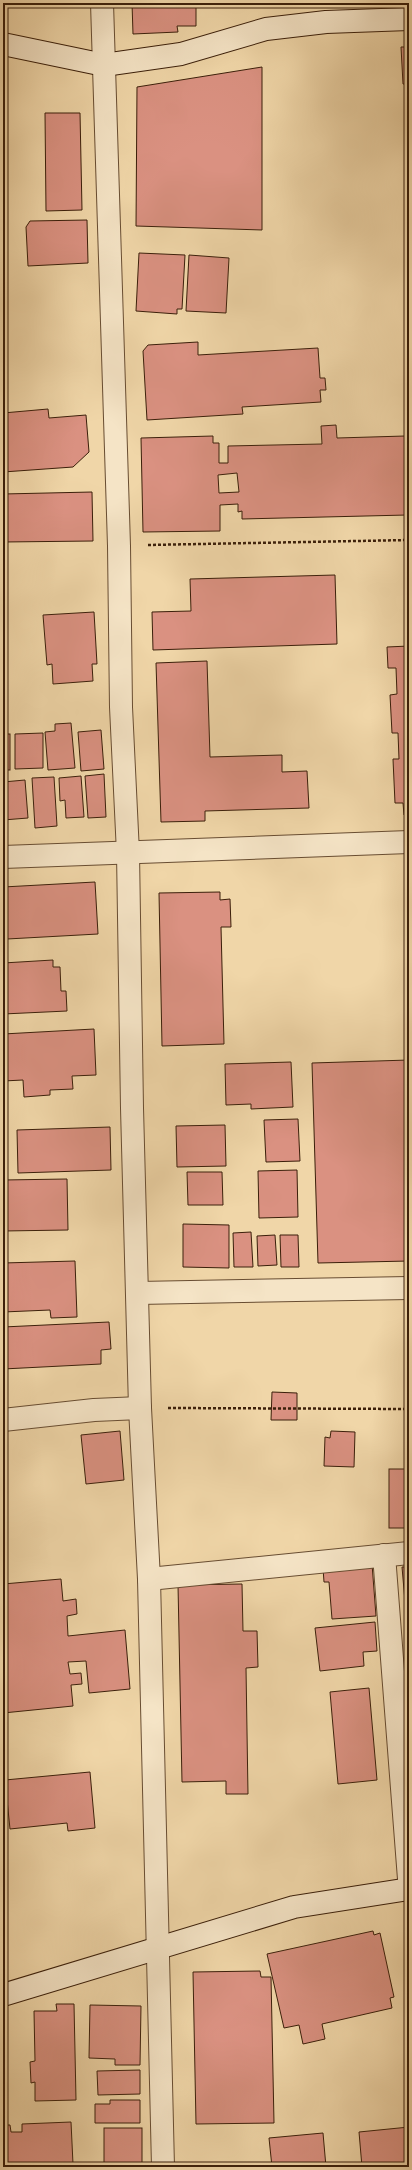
<svg xmlns="http://www.w3.org/2000/svg" width="412" height="2170" font-family="'EB Garamond',serif">
  <style>
    .building { fill: #da9181; stroke: #3b1f0a; fill-rule: evenodd }
    .lines { fill: none; stroke-linecap: round; stroke-linejoin: round }
    .street-casing { stroke: #684d32; stroke-width: 24 }
    .secondary-casing { stroke: #3b1f0a; stroke-width: 24 }
    .path { stroke: #3b1f0a; stroke-width: 2.5; stroke-dasharray: 3 2; stroke-linecap: butt }
    .street { stroke: #f5e4c6; stroke-width: 22 }
    .secondary { stroke: #f5e4c6; stroke-width: 22 }
  </style>
  <rect width="100%" height="100%" fill="#f0d6a8"/>
  <filter id="stains"><feTurbulence type="fractalNoise" baseFrequency=".005" numOctaves="4"/><feColorMatrix values="0 0 0 0 .2 0 0 0 0 .09 0 0 0 0 .02 0 0 0 .5 -.17"/></filter>
  <radialGradient id="worn" r=".72"><stop offset=".6" stop-color="#630" stop-opacity="0"/><stop offset="1" stop-color="#630" stop-opacity=".3"/></radialGradient>
  <g class="building">
    <polygon points="132,3 196,3 196,26 177,26 178,32 133,34"/>
    <polygon points="401,47 409,47 409,84 403,84"/>
    <polygon points="262,67 262,230 136,226 137,87"/>
    <polygon points="45,113 80,113 82,210 46,211"/>
    <polygon points="87,220 88,263 28,266 26,227 30,221"/>
    <polygon points="139,253 185,255 182,309 177,309 177,314 136,311"/>
    <polygon points="189,255 229,258 226,313 186,311"/>
    <polygon points="198,342 198,355 318,348 320,378 325,378 326,390 320,390 321,402 242,407 243,414 147,420 143,351 148,345"/>
    <polygon points="48,409 49,418 86,415 89,452 73,467 3,472 3,413"/>
    <path d="M 336,425 L 337,438 L 405,436 L 407,515 L 242,519 L 242,511 L 238,512 L 238,504 L 220,505 L 220,531 L 143,532 L 141,438 L 213,436 L 213,443 L 219,443 L 219,463 L 228,463 L 228,446 L 322,444 L 321,426 ZM 237,473 L 239,492 L 219,493 L 218,475 Z"/>
    <polygon points="92,492 93,541 3,542 3,494"/>
    <polygon points="335,575 337,644 153,650 152,612 191,611 190,579"/>
    <polygon points="94,612 97,664 92,664 93,681 53,684 52,664 47,665 43,615"/>
    <polygon points="409,646 409,815 404,815 403,803 395,803 393,759 399,759 398,733 392,733 390,695 397,694 396,668 388,668 387,647"/>
    <polygon points="207,661 210,757 282,755 282,772 307,771 309,808 205,811 205,821 161,822 156,663"/>
    <polygon points="71,723 75,768 48,770 45,732 55,731 55,724"/>
    <polygon points="101,730 104,769 81,771 78,732"/>
    <polygon points="43,733 43,768 15,769 15,734"/>
    <rect x="3" y="734" width="7" height="36"/>
    <polygon points="104,774 106,817 88,818 85,776"/>
    <polygon points="81,776 84,817 66,818 65,800 60,801 59,778"/>
    <polygon points="54,777 57,826 35,828 32,778"/>
    <polygon points="25,780 28,818 3,820 3,782"/>
    <polygon points="95,882 98,934 7,939 6,930 3,930 3,887"/>
    <polygon points="220,892 220,900 230,899 231,927 221,927 224,1044 162,1046 159,893"/>
    <polygon points="53,960 53,967 60,967 61,991 66,991 67,1011 3,1014 3,963"/>
    <polygon points="94,1029 96,1075 72,1076 73,1089 50,1090 50,1095 24,1097 23,1080 3,1081 3,1034"/>
    <polygon points="409,1060 409,1261 318,1263 312,1063"/>
    <polygon points="291,1062 293,1107 251,1109 251,1104 226,1105 225,1064"/>
    <polygon points="298,1119 300,1161 266,1162 264,1120"/>
    <polygon points="225,1125 226,1166 177,1167 176,1126"/>
    <polygon points="110,1127 111,1170 18,1173 17,1130"/>
    <polygon points="297,1170 298,1217 259,1218 258,1171"/>
    <polygon points="187,1172 222,1172 223,1205 188,1205"/>
    <polygon points="67,1179 68,1230 3,1231 3,1180"/>
    <polygon points="183,1224 229,1225 229,1268 183,1267"/>
    <polygon points="251,1232 253,1267 234,1267 233,1233"/>
    <polygon points="275,1235 277,1265 258,1266 257,1236"/>
    <polygon points="280,1235 298,1235 299,1267 281,1267"/>
    <polygon points="75,1261 77,1317 51,1318 50,1310 3,1312 3,1263"/>
    <polygon points="109,1322 111,1349 101,1350 101,1364 3,1369 3,1327"/>
    <polygon points="272,1392 297,1393 297,1420 271,1420"/>
    <polygon points="120,1431 124,1480 86,1484 81,1435"/>
    <polygon points="331,1431 355,1432 354,1467 324,1466 325,1437 330,1438"/>
    <rect x="389" y="1469" width="20" height="59"/>
    <polygon points="372,1564 376,1616 332,1619 329,1582 324,1582 323,1568"/>
    <polygon points="402,1567 409,1567 409,1613 406,1613"/>
    <polygon points="61,1579 63,1601 76,1599 77,1614 67,1616 68,1636 125,1630 130,1689 89,1693 86,1661 68,1662 70,1674 81,1673 82,1684 71,1685 73,1706 3,1713 3,1584"/>
    <polygon points="242,1584 243,1631 257,1631 258,1667 246,1668 248,1794 226,1794 226,1781 182,1782 178,1585"/>
    <polygon points="375,1622 377,1651 363,1652 364,1666 320,1671 315,1628"/>
    <polygon points="369,1688 377,1780 338,1784 330,1692"/>
    <polygon points="90,1772 95,1828 68,1831 67,1823 10,1829 5,1780"/>
    <polygon points="373,1931 374,1935 380,1933 394,1997 390,1998 392,2008 322,2024 325,2039 303,2044 299,2025 284,2028 267,1954"/>
    <polygon points="260,1971 261,1977 271,1977 274,2123 196,2124 193,1972"/>
    <polygon points="56,2004 74,2004 76,2100 35,2101 35,2082 31,2083 30,2062 35,2061 34,2011 57,2011"/>
    <polygon points="90,2005 141,2006 140,2065 115,2065 115,2059 89,2058"/>
    <polygon points="140,2070 140,2094 98,2095 97,2071"/>
    <polygon points="110,2100 140,2100 140,2123 95,2123 95,2104 110,2104"/>
    <polygon points="71,2122 73,2164 3,2166 3,2125 10,2125 11,2132 22,2132 22,2124"/>
    <polygon points="409,2127 409,2167 362,2167 359,2132"/>
    <rect x="104" y="2128" width="38" height="39"/>
    <polygon points="323,2133 326,2167 272,2167 269,2138"/>
  </g>
  <g class="lines">
    <g class="street-casing">
      <g id="street">
        <polyline points="102,3 119,546 121,707 128,853 132,1108 140,1408 149,1579 163,2167"/>
        <polyline points="3,857 409,842"/>
        <polyline points="138,1293 409,1288"/>
        <polyline points="3,1420 94,1410 140,1408"/>
        <polyline points="384,1555 409,1879"/>
        <polyline points="149,1579 409,1553"/>
      </g>
    </g>
    <g class="secondary-casing">
      <g id="secondary">
        <polyline points="3,44 104,65 181,54 266,29 326,22 409,19"/>
        <polyline points="3,1995 294,1907 409,1889"/>
      </g>
    </g>
    <g class="path">
      <polyline points="148,545 409,540"/>
      <polyline points="168,1408 409,1409"/>
    </g>
    <use href="#street" class="street"/>
    <use href="#secondary" class="secondary"/>
  </g>
  <rect width="412" height="2170" fill="none" stroke="#f0d6a8" stroke-width="16"/>
  <rect x="4" y="4" width="404" height="2162" fill="none" stroke="#3b1f0a" stroke-width="2"/>
  <rect x="8" y="8" width="396" height="2154" fill="none" stroke="#3b1f0a"/>
  <rect width="100%" height="100%" filter="url(#stains)"/>
  <rect width="100%" height="100%" fill="url(#worn)"/>
</svg>
